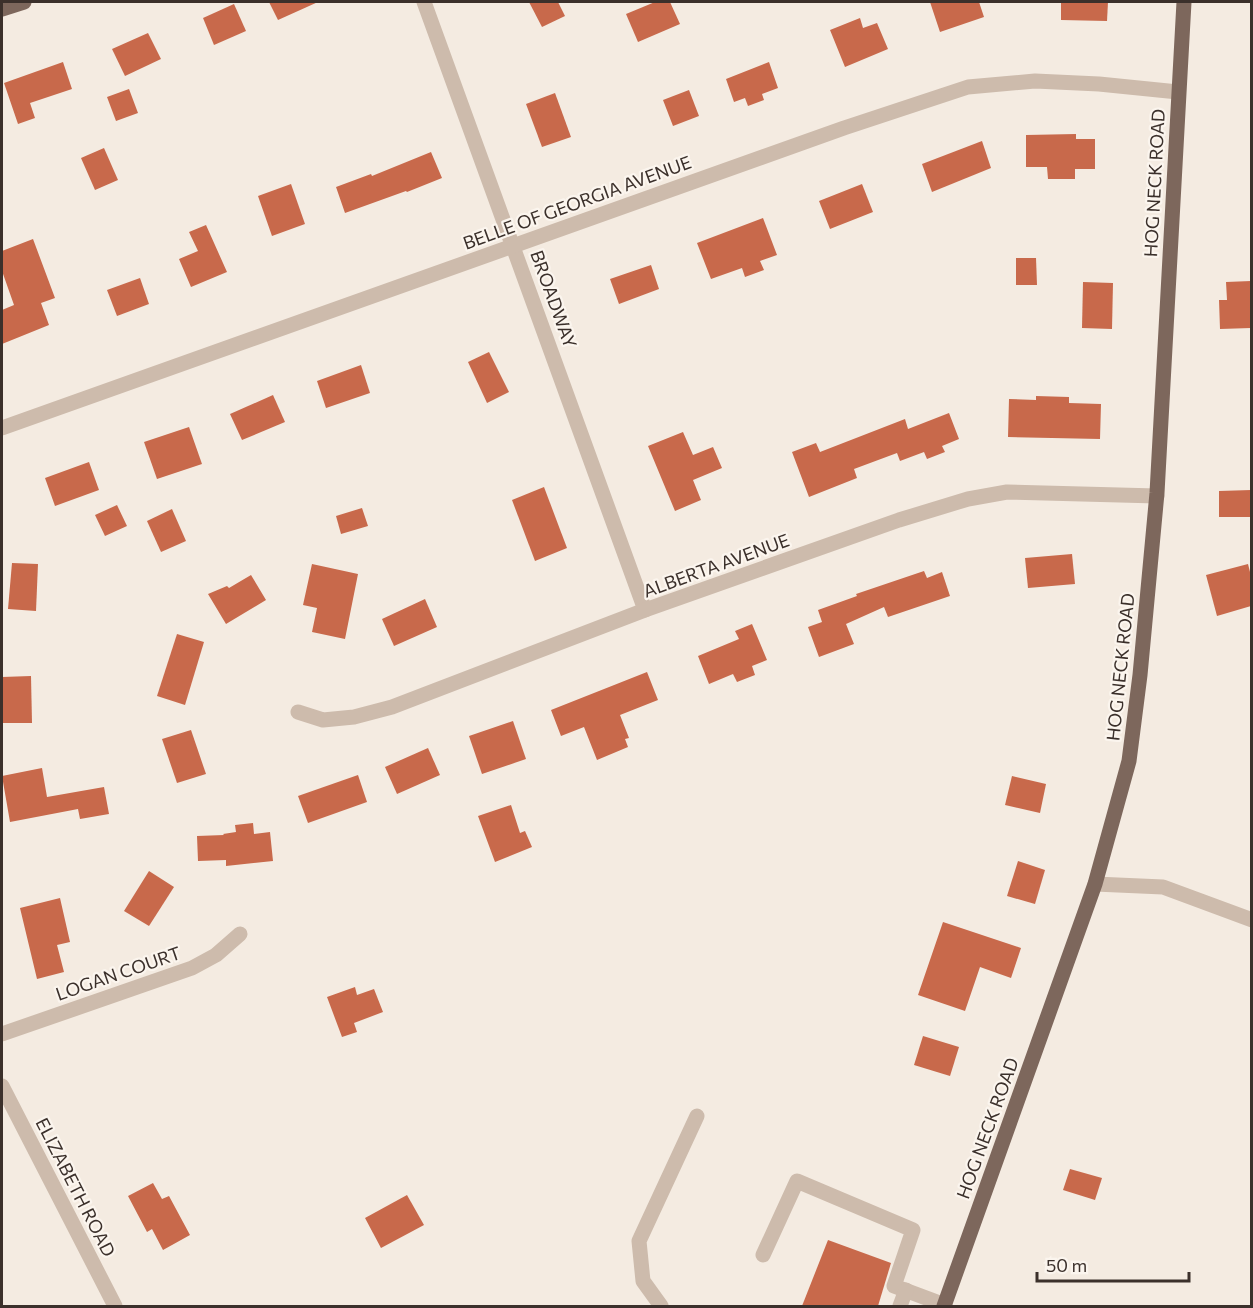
<svg xmlns="http://www.w3.org/2000/svg" width="1253" height="1308" font-family="Commissioner,sans-serif">
  <style>
    .building { fill: #c8694b }
    .lines { fill: none; stroke-linecap: round; stroke-linejoin: round }
    .minor { stroke: #cdbbac; stroke-width: 15 }
    .major { stroke: #7d675c; stroke-width: 15 }
    .labels { text-anchor: middle; dominant-baseline: central; stroke-width: 4.5; stroke-linejoin: round; paint-order: stroke }
    .street-label { font-size: 18px; fill: #3b302b; stroke: #fbf5ee }
  </style>
  <rect width="100%" height="100%" fill="#f4ebe1"/>
  <g class="building">
    <polygon points="269,2 318,2 278,20"/>
    <polygon points="529,2 558,2 565,16 542,27"/>
    <polygon points="655,2 670,2 680,24 638,42 626,14"/>
    <polygon points="930,2 979,2 984,17 940,32"/>
    <polygon points="1061,2 1108,2 1107,21 1061,20"/>
    <polygon points="234,4 246,31 214,45 203,18"/>
    <polygon points="860,18 863,28 877,23 888,49 845,67 830,30"/>
    <polygon points="148,33 161,59 125,76 112,49"/>
    <polygon points="63,62 72,89 30,103 35,118 18,124 4,83"/>
    <polygon points="769,62 778,88 762,94 764,100 748,106 745,98 734,102 726,79"/>
    <polygon points="129,89 138,113 116,121 107,97"/>
    <polygon points="689,90 699,116 673,126 663,100"/>
    <polygon points="555,93 571,137 542,147 526,104"/>
    <polygon points="1076,134 1076,139 1095,139 1095,169 1075,169 1075,179 1048,179 1047,167 1026,167 1026,135"/>
    <polygon points="982,141 991,168 932,192 922,164"/>
    <polygon points="104,148 118,180 95,190 81,158"/>
    <polygon points="431,152 442,178 407,192 406,191 345,213 336,187 371,174 372,176"/>
    <polygon points="291,184 305,224 272,236 258,196"/>
    <polygon points="862,184 873,212 830,229 819,201"/>
    <polygon points="763,218 777,255 760,261 764,270 745,277 742,268 711,279 697,243"/>
    <polygon points="206,225 227,272 191,287 179,259 198,251 189,232"/>
    <polygon points="33,239 55,298 41,303 49,325 2,344 2,310 14,305 2,271 2,251"/>
    <polygon points="1016,258 1036,258 1037,285 1016,285"/>
    <polygon points="651,265 659,289 619,304 610,279"/>
    <polygon points="140,278 149,304 117,316 107,290"/>
    <polygon points="1251,281 1251,328 1220,329 1219,300 1227,300 1226,282"/>
    <polygon points="1083,282 1113,283 1112,329 1082,328"/>
    <polygon points="489,352 509,392 487,403 468,362"/>
    <polygon points="361,365 370,393 326,408 317,381"/>
    <polygon points="273,395 285,422 242,440 230,414"/>
    <polygon points="1036,396 1069,397 1069,403 1101,404 1100,439 1008,437 1009,399 1036,400"/>
    <polygon points="949,413 959,439 942,446 945,452 927,459 924,452 900,461 897,453 854,469 857,478 809,497 792,452 816,443 820,452 905,419 908,429"/>
    <polygon points="189,427 202,464 157,479 144,442"/>
    <polygon points="683,432 693,455 713,447 722,468 693,480 701,500 675,511 648,446"/>
    <polygon points="89,462 99,490 55,506 45,478"/>
    <polygon points="544,487 567,548 535,561 512,500"/>
    <polygon points="1251,490 1251,517 1219,517 1219,491"/>
    <polygon points="117,505 127,526 105,536 95,515"/>
    <polygon points="362,508 368,526 341,534 336,516"/>
    <polygon points="172,509 186,541 161,552 147,521"/>
    <polygon points="1072,554 1075,584 1028,588 1025,558"/>
    <polygon points="12,563 38,564 36,611 8,609"/>
    <polygon points="312,564 358,574 345,639 312,632 317,608 303,605"/>
    <polygon points="1248,564 1251,576 1251,606 1217,616 1206,575"/>
    <polygon points="924,571 927,578 942,572 950,596 888,617 884,607 846,624 854,644 819,657 808,627 822,622 818,610 857,596 856,594"/>
    <polygon points="251,575 266,600 226,624 208,594 227,586 229,588"/>
    <polygon points="425,599 437,627 394,646 382,619"/>
    <polygon points="752,624 767,660 752,666 755,675 737,682 733,674 709,684 698,656 739,639 735,631"/>
    <polygon points="177,634 204,642 185,705 157,696"/>
    <polygon points="647,672 658,700 620,715 629,738 625,739 628,747 597,760 584,727 561,736 551,710"/>
    <polygon points="31,676 32,723 2,723 2,677"/>
    <polygon points="513,721 526,759 482,774 469,736"/>
    <polygon points="191,730 206,774 177,783 162,739"/>
    <polygon points="428,748 440,775 397,794 385,767"/>
    <polygon points="42,768 47,797 104,787 109,814 80,819 78,809 10,822 2,776"/>
    <polygon points="358,775 367,802 308,823 298,796"/>
    <polygon points="1012,776 1046,784 1040,813 1005,805"/>
    <polygon points="511,805 520,833 525,831 532,847 495,862 478,816"/>
    <polygon points="253,823 254,834 270,832 273,861 226,866 226,860 198,861 197,836 224,835 223,834 236,832 235,825"/>
    <polygon points="1018,861 1045,870 1035,904 1007,896"/>
    <polygon points="149,871 174,887 149,926 124,911"/>
    <polygon points="60,898 70,942 57,945 64,972 37,979 20,908"/>
    <polygon points="943,922 1021,948 1011,978 980,967 965,1011 918,995"/>
    <polygon points="355,987 357,995 374,989 383,1012 354,1023 357,1032 342,1037 327,997"/>
    <polygon points="923,1036 959,1047 950,1076 914,1065"/>
    <polygon points="1070,1169 1102,1178 1095,1200 1063,1190"/>
    <polygon points="153,1183 162,1199 169,1196 190,1235 163,1250 152,1229 147,1232 128,1196"/>
    <polygon points="407,1195 424,1225 381,1248 365,1218"/>
    <polygon points="828,1240 891,1263 878,1306 802,1306"/>
  </g>
  <g class="lines">
    <g class="minor">
      <polyline points="424,2 645,610"/>
      <polyline points="2,428 844,128 968,87 1035,81 1099,84 1178,92"/>
      <polyline points="298,712 323,720 354,717 392,707 645,610 899,520 968,499 1007,492 1157,496"/>
      <polyline points="1095,884 1163,887 1252,920"/>
      <polyline points="2,1034 192,968 216,955 240,934"/>
      <polyline points="2,1086 115,1306"/>
      <polyline points="763,1255 797,1181 913,1230 894,1286 945,1305"/>
      <polyline points="661,1306 643,1281 639,1241 697,1116"/>
      <polyline points="900,1306 906,1290"/>
    </g>
    <g class="major">
      <polyline points="2,9 24,2"/>
      <polyline points="944,1306 1095,884 1129,761 1140,675 1157,493 1184,2"/>
    </g>
  </g>
  <g class="labels">
    <g class="street-label">
      <text transform="translate(1154 183) rotate(-87)">HOG NECK ROAD</text>
      <text transform="translate(577 202) rotate(-20)">BELLE OF GEORGIA AVENUE</text>
      <text transform="translate(554 299) rotate(70)">BROADWAY</text>
      <text transform="translate(716 565) rotate(-20)">ALBERTA AVENUE</text>
      <text transform="translate(1120 667) rotate(-84)">HOG NECK ROAD</text>
      <text transform="translate(118 973) rotate(-19)">LOGAN COURT</text>
      <text transform="translate(987 1128) rotate(-70)">HOG NECK ROAD</text>
      <text transform="translate(76 1187) rotate(63)">ELIZABETH ROAD</text>
    </g>
  </g>
  <rect width="1253" height="1308" fill="none" stroke="#3b302b" stroke-width="6"/>
  <path d="M1037 1272v9h152v-9" fill="none" stroke="#3b302b" stroke-width="3"/>
  <text x="1046" y="1272" font-size="18" fill="#3b302b" stroke="#fbf5ee" stroke-width="4.5" paint-order="stroke">50 m</text>
</svg>
